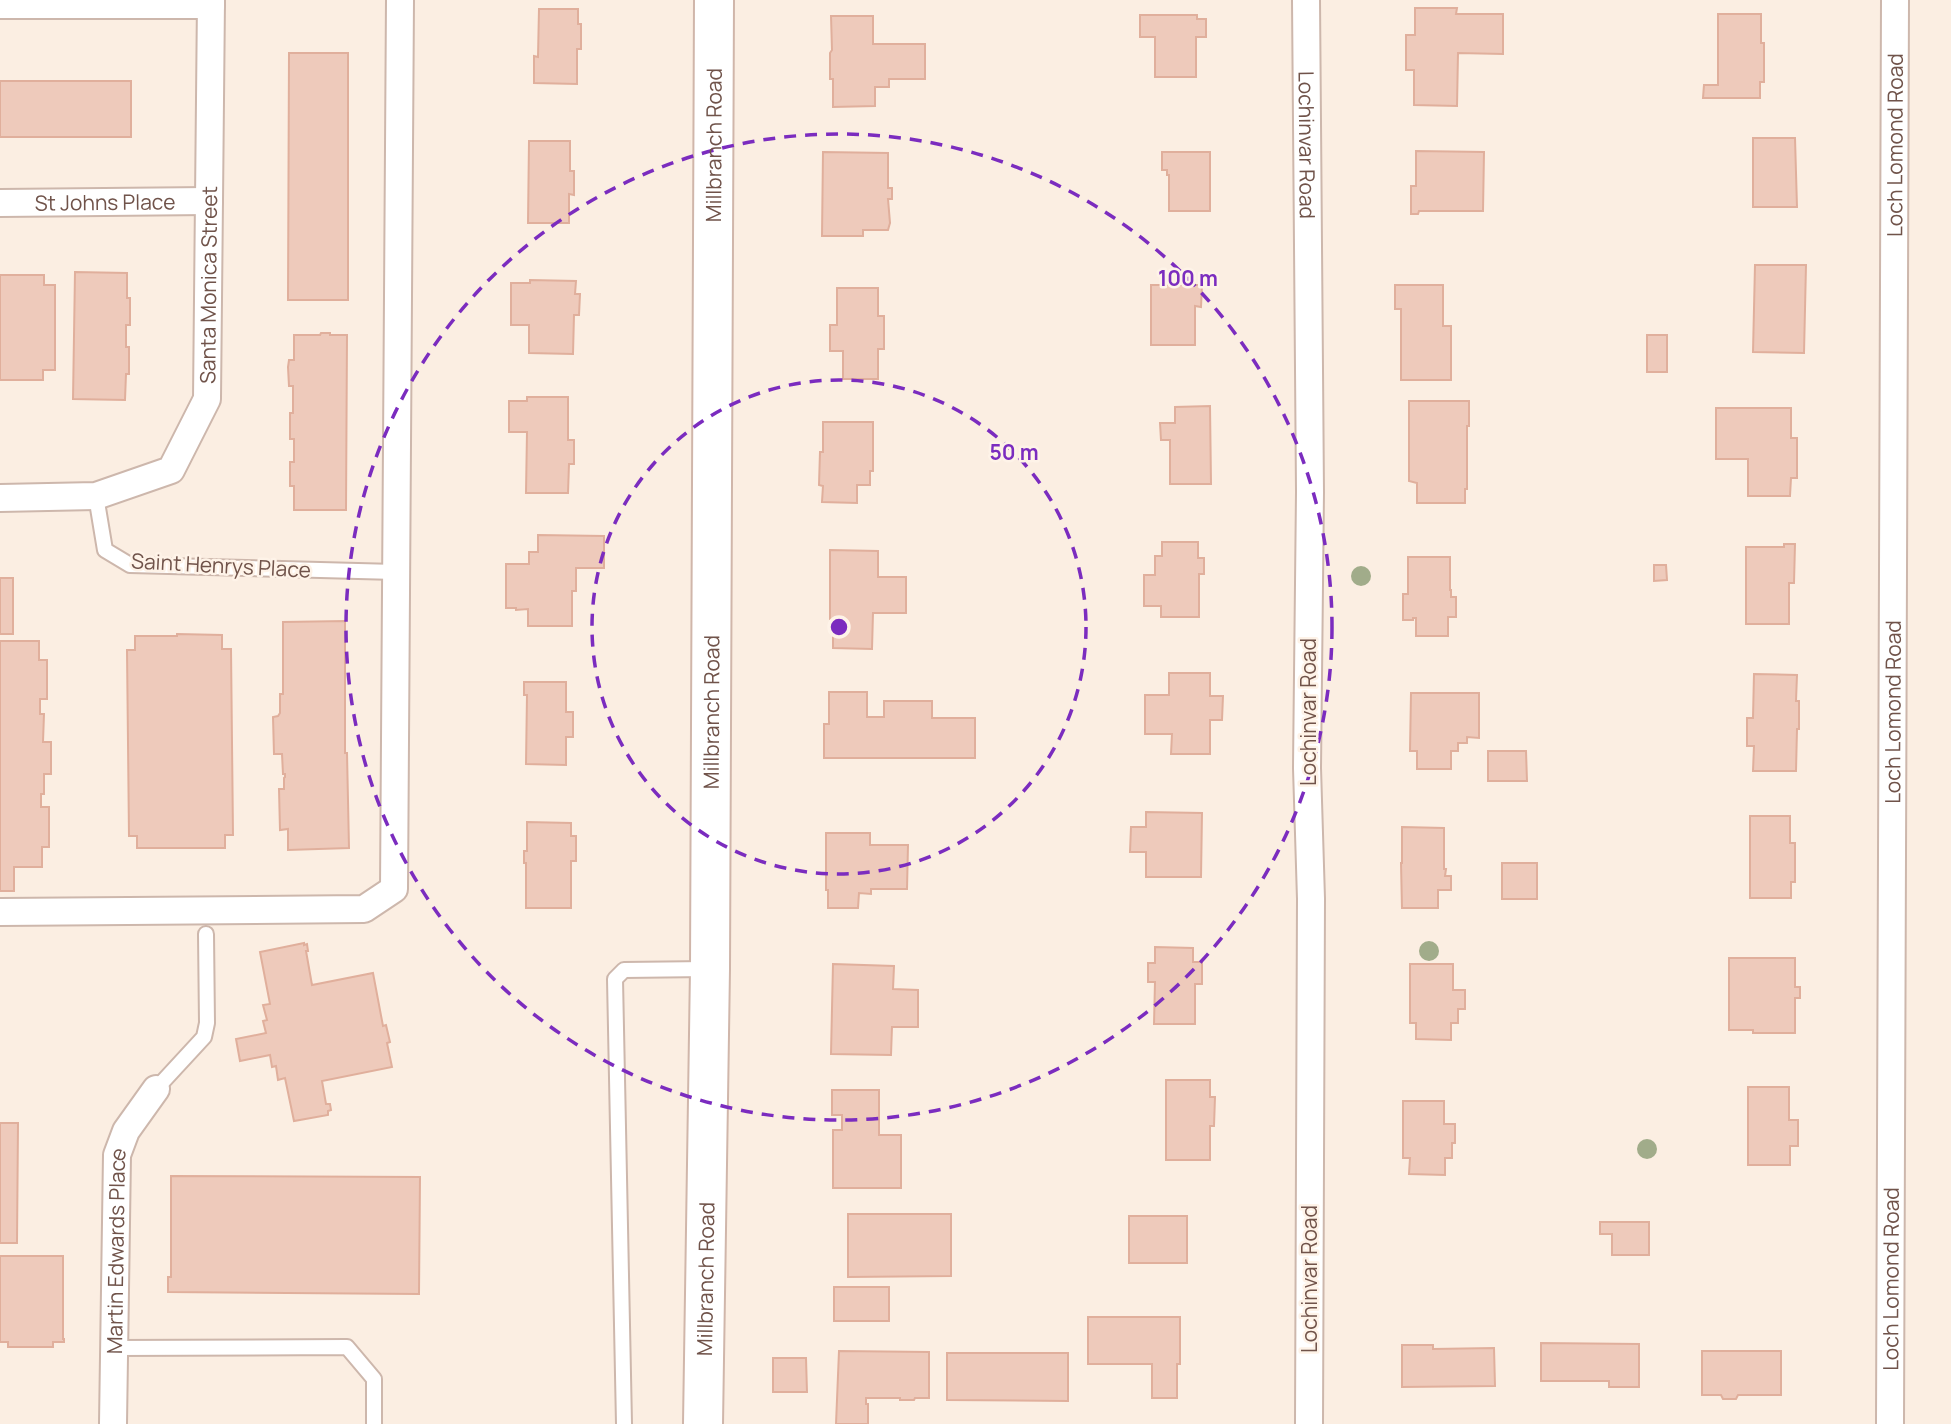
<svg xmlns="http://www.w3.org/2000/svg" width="1951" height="1424" font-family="Manrope,sans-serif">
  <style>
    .building { fill: #eecabb; stroke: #e0af9c; stroke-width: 2 }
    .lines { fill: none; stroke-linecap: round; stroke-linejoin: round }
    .lane-casing { stroke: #cdb7ac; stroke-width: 18 }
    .street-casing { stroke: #cdb7ac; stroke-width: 30 }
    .secondary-casing { stroke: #d0b6aa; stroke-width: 42 }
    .lane { stroke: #fff; stroke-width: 14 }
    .street { stroke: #fff; stroke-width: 26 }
    .secondary { stroke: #fff; stroke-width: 38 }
    .tree { fill: #a1ac8a }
    .ring { fill: none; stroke: #7b2cbf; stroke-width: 3.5; stroke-dasharray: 12 9 }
    .labels { text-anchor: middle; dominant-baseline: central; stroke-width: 5; stroke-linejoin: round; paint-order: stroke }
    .street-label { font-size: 21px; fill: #70534a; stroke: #fef3e8 }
    .centre { fill: #7b2cbf; stroke: #fef3e8; stroke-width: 3.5 }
    .ring-label { font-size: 21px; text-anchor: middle; font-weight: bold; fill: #7b2cbf; stroke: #fef3e8; stroke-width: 5; stroke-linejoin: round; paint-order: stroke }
  </style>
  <rect width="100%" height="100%" fill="#fbeee2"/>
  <g class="building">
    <polygon points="1415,8 1457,8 1456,14 1503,14 1503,54 1458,53 1457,106 1414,105 1414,70 1406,70 1406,35 1415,35"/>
    <polygon points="539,9 578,9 578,24 581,24 581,49 577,49 577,84 534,83 534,56 538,57"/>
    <polygon points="1718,14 1761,14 1761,43 1764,43 1764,82 1760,82 1760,98 1703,98 1704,85 1718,85"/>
    <polygon points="1140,15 1197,15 1197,19 1206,19 1206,37 1196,37 1196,77 1155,77 1155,37 1140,37"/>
    <polygon points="831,16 873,16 873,44 925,44 925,79 889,79 889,87 875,87 875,106 833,107 833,79 830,79 830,53 832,50"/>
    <polygon points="289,53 348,53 348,300 288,300"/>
    <rect x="0" y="81" width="131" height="56"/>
    <polygon points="1753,138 1795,138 1797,207 1753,207"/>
    <polygon points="529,141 570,141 570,171 574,171 574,195 569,194 569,223 528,223"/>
    <polygon points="1416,151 1484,152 1483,211 1419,211 1418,214 1411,214 1411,186 1416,186"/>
    <polygon points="823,152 888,153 888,188 892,188 892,199 888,199 890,223 888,230 863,230 863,236 822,236"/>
    <polygon points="1162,152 1210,152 1210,211 1169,211 1169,175 1167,175 1167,170 1162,170"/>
    <polygon points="1755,265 1806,265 1804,353 1753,352"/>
    <polygon points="75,272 127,273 127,298 130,298 130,325 126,325 126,347 129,347 129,374 126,374 125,400 73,399"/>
    <polygon points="0,275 44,275 44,285 55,285 55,370 43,370 43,380 0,380"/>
    <polygon points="530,280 576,281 575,294 580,294 579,315 574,315 573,354 529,353 529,325 511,325 511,283 530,283"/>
    <polygon points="1151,285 1202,285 1201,307 1195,306 1195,345 1151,345"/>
    <polygon points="1395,285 1443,285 1443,326 1451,326 1451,380 1401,380 1401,309 1395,309"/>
    <polygon points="837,288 878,288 878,316 884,316 884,349 878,349 878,379 843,379 843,351 830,351 830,325 837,325"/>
    <polygon points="321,333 330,333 330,335 347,335 346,510 294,510 294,486 290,486 290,462 294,462 294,439 290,439 290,413 293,413 293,386 289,386 288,367 289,360 294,360 294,335 320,335"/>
    <rect x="1647" y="335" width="20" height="37"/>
    <polygon points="527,397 568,397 568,440 574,440 574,464 569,464 568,493 526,493 527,432 509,432 509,401 527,401"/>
    <polygon points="1409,401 1469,401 1469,426 1467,426 1467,489 1465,489 1465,503 1417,503 1417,483 1409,481"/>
    <polygon points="1210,406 1211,484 1170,484 1170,440 1161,440 1160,423 1175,423 1175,407"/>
    <polygon points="1716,408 1791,408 1791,438 1797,438 1797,478 1791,478 1790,496 1748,496 1748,459 1716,459"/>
    <polygon points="823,422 873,422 873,471 870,471 870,485 857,485 857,503 822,502 823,486 819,485 820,452 823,452"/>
    <polygon points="538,535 604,536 604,568 576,568 576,591 572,591 572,626 528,626 528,609 516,610 516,608 506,608 506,564 529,564 529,552 538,552"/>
    <polygon points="1162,542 1198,542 1198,558 1204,558 1204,574 1199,574 1199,617 1161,617 1161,606 1144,606 1144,575 1155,575 1155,556 1162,556"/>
    <polygon points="1784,544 1795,544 1794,583 1789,583 1789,624 1746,624 1746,547 1784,547"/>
    <polygon points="830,550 878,551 878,577 906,577 906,613 873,613 872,649 833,648 833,620 830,619"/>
    <polygon points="1408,557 1450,557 1450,590 1451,590 1451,597 1456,597 1456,617 1448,617 1448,636 1416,636 1416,618 1413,618 1413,620 1403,620 1403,594 1408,594"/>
    <polygon points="1654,565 1666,565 1667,580 1654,581"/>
    <rect x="0" y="578" width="13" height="56"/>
    <polygon points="345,621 345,753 347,753 349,848 288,850 288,829 280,830 279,789 284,789 284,778 285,777 285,774 283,774 282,754 274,754 273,717 278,716 280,713 280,694 283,694 283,622"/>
    <polygon points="177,634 222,635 222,649 231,649 233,835 225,835 225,848 137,848 137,836 129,836 127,650 135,650 135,636 177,636"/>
    <polygon points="0,641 39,641 39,660 47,660 47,699 40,699 40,714 44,714 43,742 51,742 51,774 44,774 44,794 41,794 41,807 49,807 49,847 42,847 42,867 14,867 14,891 0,891"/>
    <polygon points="1169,673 1210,673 1210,696 1223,696 1222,720 1210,720 1210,754 1171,754 1172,734 1145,734 1145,695 1169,695"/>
    <polygon points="1754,674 1797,675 1796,701 1799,701 1799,729 1797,729 1796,771 1753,771 1754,746 1747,746 1747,718 1753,718"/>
    <polygon points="524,682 566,682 566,712 573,712 573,737 566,737 566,765 526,764 527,695 524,695"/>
    <polygon points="829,692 867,692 867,717 884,717 884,701 932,701 932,718 975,718 975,758 824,758 824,724 829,724"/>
    <polygon points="1411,693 1479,693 1479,738 1467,737 1467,743 1458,743 1458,751 1451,751 1451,769 1417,769 1417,751 1410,751"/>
    <polygon points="1488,751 1526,751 1527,781 1488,781"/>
    <polygon points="1146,812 1202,813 1201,877 1146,877 1146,852 1130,852 1131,827 1146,827"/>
    <polygon points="1750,816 1790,816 1790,843 1795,843 1795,882 1791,882 1791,898 1750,898"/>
    <polygon points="527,822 571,823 571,836 576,836 576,861 571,861 571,908 526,908 526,863 524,863 524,851 527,851"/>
    <polygon points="1402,827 1444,828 1444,869 1446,869 1445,876 1451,876 1451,890 1438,890 1438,908 1402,908 1401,863 1402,863"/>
    <polygon points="826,833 870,833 870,845 908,845 907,889 871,889 871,894 859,893 858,908 828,908 828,890 826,890"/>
    <rect x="1502" y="863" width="35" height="36"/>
    <polygon points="304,943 304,945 307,944 308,951 306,951 312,985 373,973 383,1026 386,1025 390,1042 387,1043 392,1067 322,1081 326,1104 330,1104 331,1110 328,1111 328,1115 294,1121 285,1078 278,1080 276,1066 272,1067 270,1055 240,1061 236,1039 266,1033 263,1021 267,1020 263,1005 270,1004 260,952"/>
    <polygon points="1155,947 1193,948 1193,962 1202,962 1202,984 1195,984 1195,1024 1154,1024 1155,982 1148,982 1148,963 1155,963"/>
    <polygon points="1729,958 1795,958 1795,987 1800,987 1800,998 1795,998 1795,1033 1753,1033 1753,1030 1729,1030"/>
    <polygon points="833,964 894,966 893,989 918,990 918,1027 892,1027 891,1055 831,1054"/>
    <polygon points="1410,964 1453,964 1453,990 1465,990 1465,1009 1458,1009 1458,1023 1451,1023 1451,1040 1416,1039 1416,1023 1410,1023"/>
    <polygon points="1166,1080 1210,1080 1210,1097 1215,1097 1214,1126 1210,1126 1210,1160 1166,1160"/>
    <polygon points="1748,1087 1789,1087 1789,1120 1798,1120 1798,1146 1790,1146 1790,1165 1748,1165"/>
    <polygon points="832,1090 879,1090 879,1135 901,1135 901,1188 833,1188 833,1130 842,1130 842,1115 832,1115"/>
    <polygon points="1403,1101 1444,1101 1444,1124 1455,1124 1455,1143 1452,1143 1452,1158 1445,1158 1445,1175 1409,1174 1410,1158 1403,1158"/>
    <polygon points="0,1123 18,1123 17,1243 0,1243"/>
    <polygon points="171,1176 420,1177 419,1294 168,1292 168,1277 171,1277"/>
    <polygon points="848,1214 951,1214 951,1276 848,1277"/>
    <rect x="1129" y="1216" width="58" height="47"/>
    <polygon points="1600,1222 1649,1222 1649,1255 1612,1255 1612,1234 1600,1234"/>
    <polygon points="0,1256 63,1256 63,1339 64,1339 64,1342 53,1342 53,1347 8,1347 8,1342 0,1342"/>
    <rect x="834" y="1287" width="55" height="34"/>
    <polygon points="1088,1317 1180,1317 1180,1364 1177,1364 1177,1398 1152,1398 1152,1364 1088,1364"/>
    <polygon points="1541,1343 1639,1344 1639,1387 1609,1387 1609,1381 1541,1381"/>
    <polygon points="1402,1345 1433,1345 1433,1349 1494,1348 1495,1386 1402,1387"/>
    <polygon points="839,1351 929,1352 929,1398 915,1398 914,1400 900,1400 900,1398 866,1398 866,1404 868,1404 868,1424 836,1424"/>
    <polygon points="1702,1351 1781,1351 1781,1395 1738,1395 1736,1399 1723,1399 1721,1395 1702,1395"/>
    <polygon points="947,1353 1068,1353 1068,1401 947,1400"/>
    <polygon points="773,1358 806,1358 807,1392 773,1392"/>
  </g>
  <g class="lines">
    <g class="lane-casing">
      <g id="lane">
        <polyline points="96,496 105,550 130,565 396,572"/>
        <polyline points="156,1089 204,1037 207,1023 206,934"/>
        <polyline points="114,1348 347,1347 374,1379 374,1424"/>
        <polyline points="624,1424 615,979 624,970 707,969"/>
      </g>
    </g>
    <g class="street-casing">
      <g id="street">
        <path id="s1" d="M 1306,0 L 1310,492 L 1307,768 L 1311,899 L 1309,1424"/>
        <polyline points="0,5 211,5"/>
        <path id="s2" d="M 0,203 L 209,201"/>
        <path id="s3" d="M 0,498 L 96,496 L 171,470 L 207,399 L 211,0"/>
        <polyline points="0,912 364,909 394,889 400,0"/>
        <path id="s4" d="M 113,1424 L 117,1155 L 126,1131 L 156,1089"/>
        <path id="s5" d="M 1890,1424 L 1895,0"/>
      </g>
    </g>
    <g class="secondary-casing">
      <g id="secondary">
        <path id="s6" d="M 703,1424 L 710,969 L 714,0"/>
      </g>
    </g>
    <use href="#lane" class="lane"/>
    <use href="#street" class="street"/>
    <use href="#secondary" class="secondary"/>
  </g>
  <g class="tree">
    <circle cx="1361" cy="576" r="10"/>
    <circle cx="1429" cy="951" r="10"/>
    <circle cx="1647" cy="1149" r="10"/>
  </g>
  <g class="ring">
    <circle cx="839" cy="627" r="247"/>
    <circle cx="839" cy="627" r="493"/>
  </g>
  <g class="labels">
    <g class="street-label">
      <text stroke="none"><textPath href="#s6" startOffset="1279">Millbranch Road</textPath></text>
      <text stroke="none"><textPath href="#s1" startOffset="145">Lochinvar Road</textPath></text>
      <text stroke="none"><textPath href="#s5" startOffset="1279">Loch Lomond Road</textPath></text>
      <text stroke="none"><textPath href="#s2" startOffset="105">St Johns Place</textPath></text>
      <text stroke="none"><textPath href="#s3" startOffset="369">Santa Monica Street</textPath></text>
      <text transform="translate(221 565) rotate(3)">Saint Henrys Place</text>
      <text stroke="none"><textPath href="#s6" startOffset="712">Millbranch Road</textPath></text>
      <text transform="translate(1308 712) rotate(-90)">Lochinvar Road</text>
      <text stroke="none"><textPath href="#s5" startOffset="712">Loch Lomond Road</textPath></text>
      <text stroke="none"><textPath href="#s4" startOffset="173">Martin Edwards Place</textPath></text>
      <text stroke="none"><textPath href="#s6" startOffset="145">Millbranch Road</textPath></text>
      <text transform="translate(1309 1279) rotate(-90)">Lochinvar Road</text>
      <text stroke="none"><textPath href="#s5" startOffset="145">Loch Lomond Road</textPath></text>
    </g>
  </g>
  <circle cx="839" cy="627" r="10" class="centre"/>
  <g class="ring-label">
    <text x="1188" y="286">100 m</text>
    <text x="1014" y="460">50 m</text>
  </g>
</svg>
